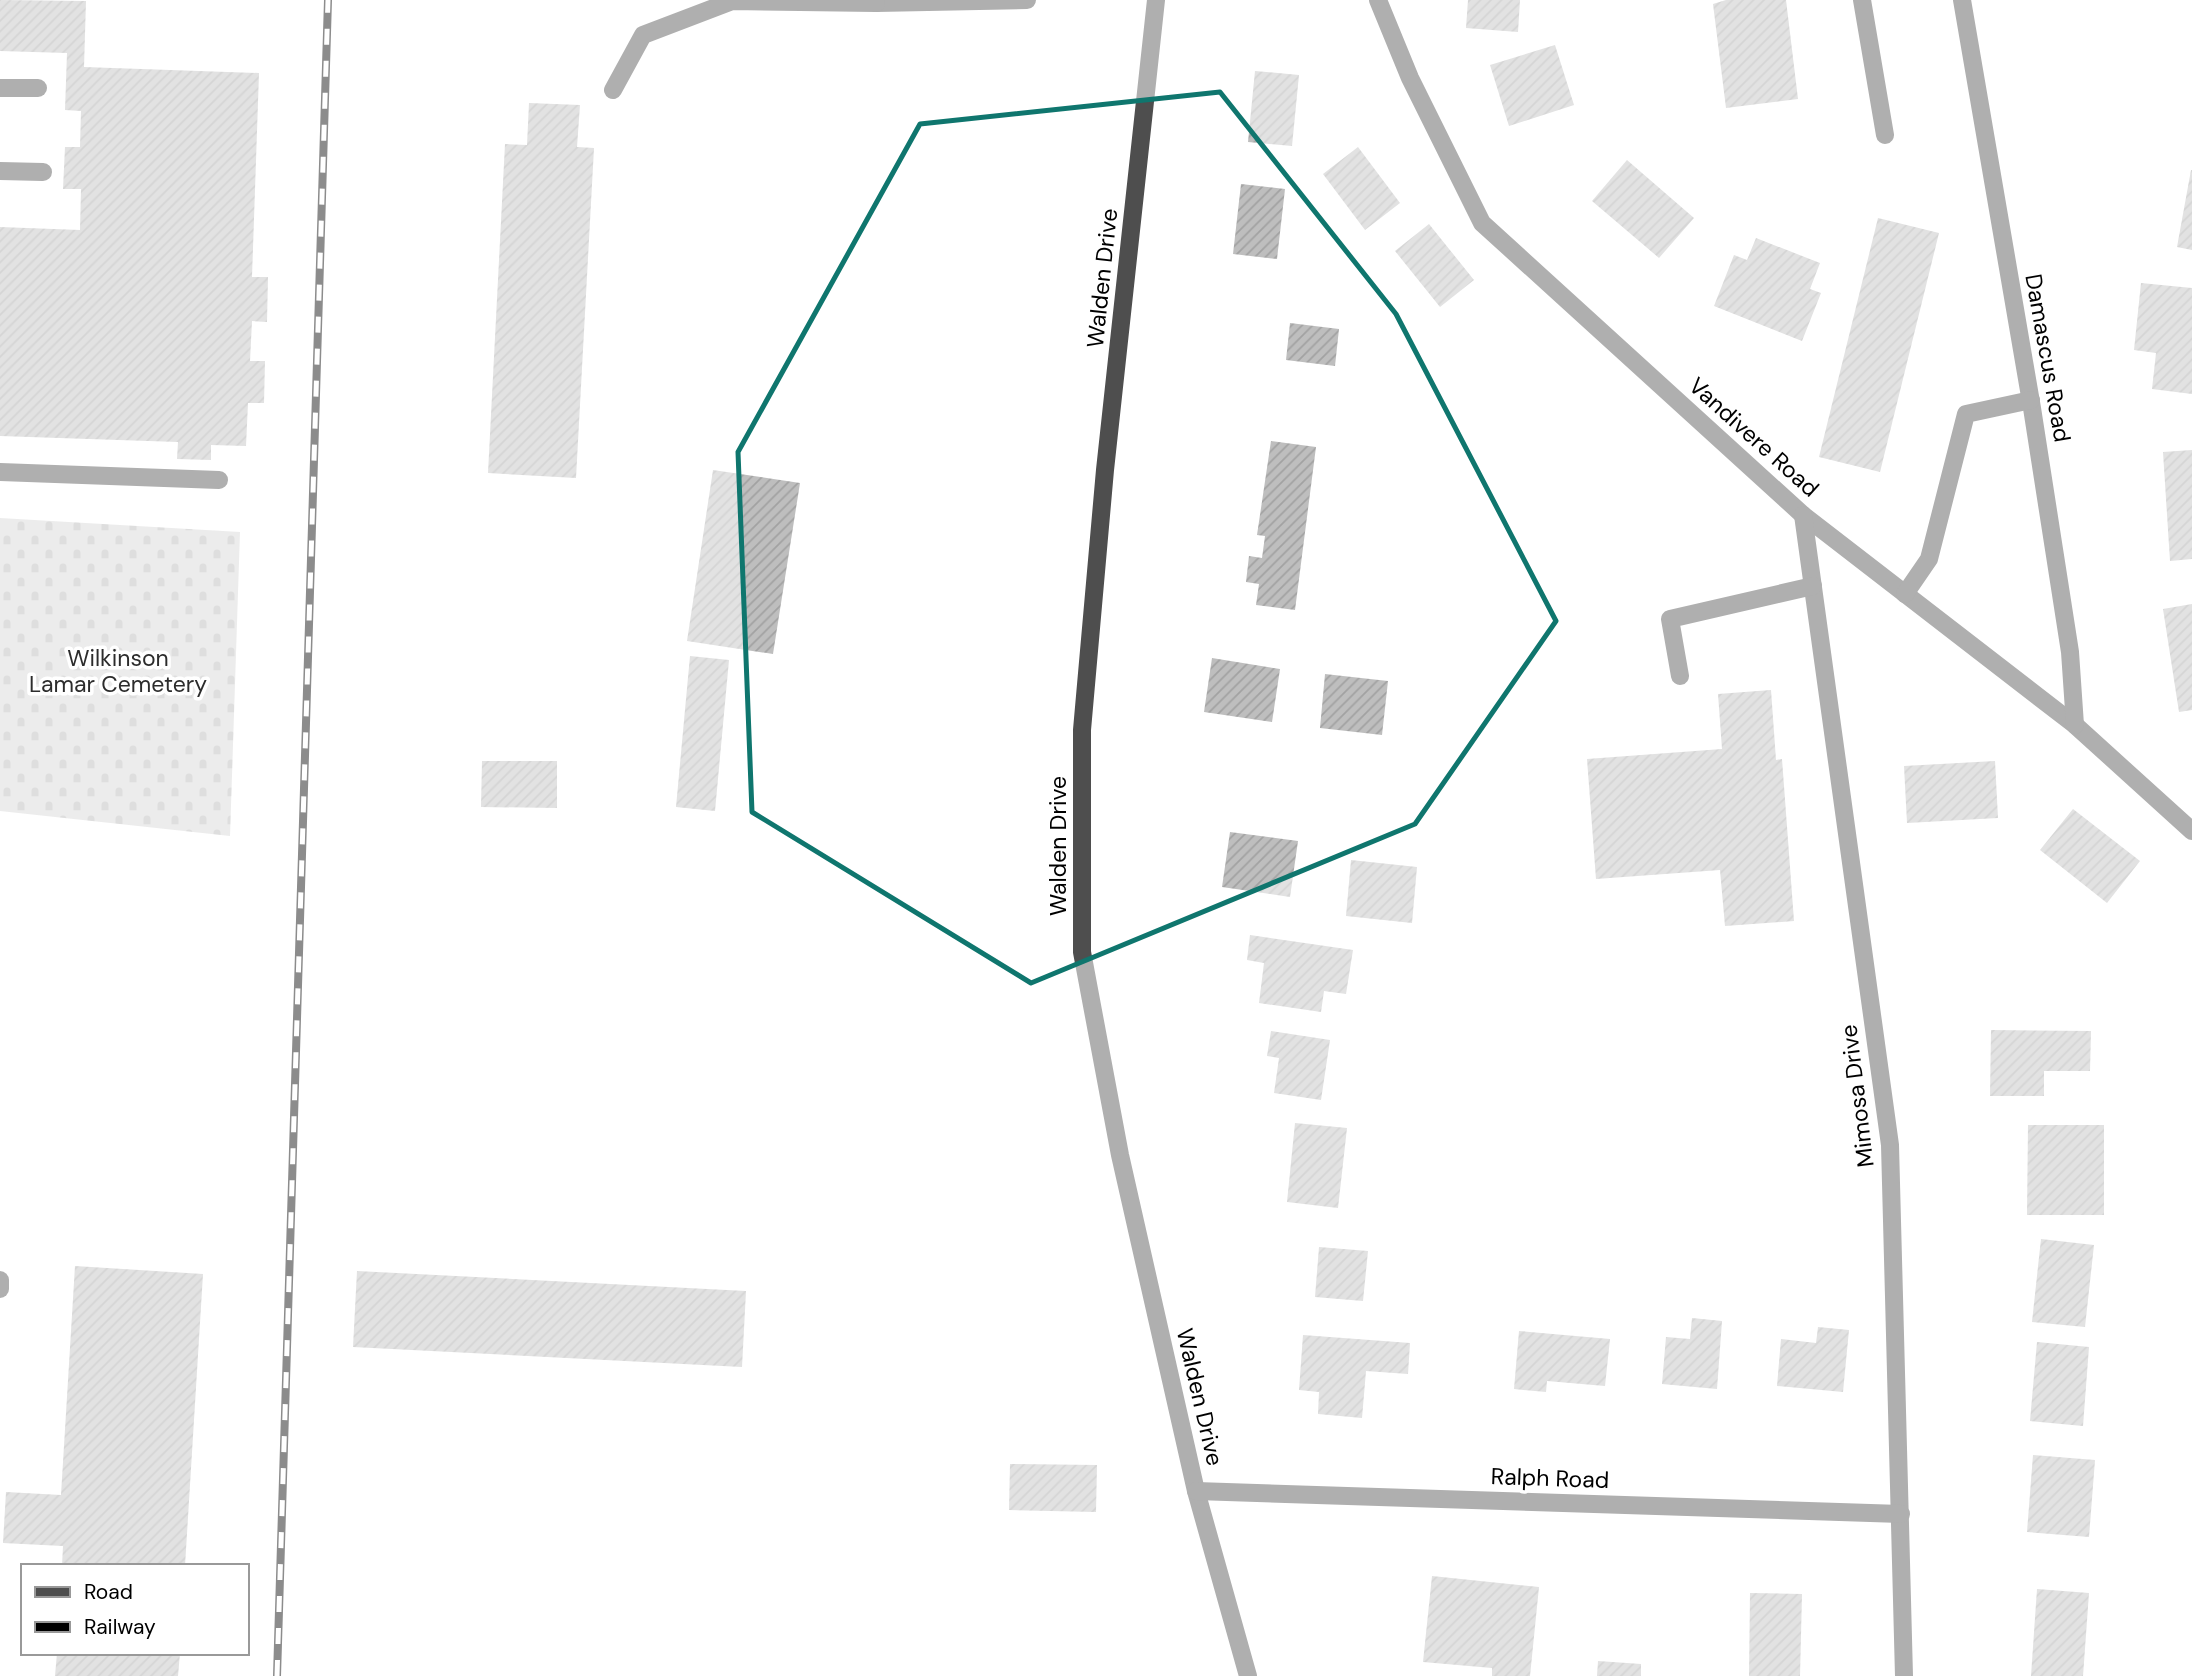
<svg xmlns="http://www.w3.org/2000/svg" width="2192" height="1676" font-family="'DM Sans',sans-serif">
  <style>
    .cemetery { fill: url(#cemetery-stones) }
    .building { fill: url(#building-hatch) }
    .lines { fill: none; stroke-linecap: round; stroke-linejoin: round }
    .minor { stroke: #4e4e4e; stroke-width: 18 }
    .rail-casing { stroke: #000; stroke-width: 8 }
    .rail { stroke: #fff; stroke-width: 5; stroke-dasharray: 16; stroke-linecap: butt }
    .marked { fill: none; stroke: #0f766e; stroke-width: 5; stroke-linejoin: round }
    .labels { text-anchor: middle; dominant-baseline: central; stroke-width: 7; stroke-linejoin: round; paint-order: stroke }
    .street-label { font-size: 23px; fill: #000; stroke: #fff }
    .park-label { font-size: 23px; fill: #2c2c2c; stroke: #fff }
  </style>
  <defs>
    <pattern id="cemetery-stones" width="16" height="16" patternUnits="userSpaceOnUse" patternTransform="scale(1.75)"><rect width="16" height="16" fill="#d5d5d5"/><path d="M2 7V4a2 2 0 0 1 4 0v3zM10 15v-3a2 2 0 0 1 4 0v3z" fill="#b5b5b5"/></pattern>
    <pattern id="building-hatch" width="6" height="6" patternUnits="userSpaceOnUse" patternTransform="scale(1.75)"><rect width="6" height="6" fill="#bebebe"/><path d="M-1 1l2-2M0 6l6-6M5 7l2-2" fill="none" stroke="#a2a2a2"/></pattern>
  </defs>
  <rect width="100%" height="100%" fill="#fff"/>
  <polygon class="cemetery" points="0,518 240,532 230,836 0,811"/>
  <g class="building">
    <polygon points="0,0 86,1 84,67 259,73 252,277 268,277 267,322 252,321 250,361 265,361 264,403 248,403 246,446 211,445 211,460 177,459 178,442 0,436 0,227 80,230 81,189 63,189 65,147 80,147 81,111 65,110 67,53 0,51"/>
    <polygon points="1468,0 1520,0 1518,32 1466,28"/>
    <polygon points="1726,0 1786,0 1798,99 1726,108 1713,4"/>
    <polygon points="1555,45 1574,105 1509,126 1490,65"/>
    <polygon points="1255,71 1299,75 1292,146 1248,142"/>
    <polygon points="529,103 580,105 577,147 594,148 576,478 488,473 505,144 527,145"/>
    <polygon points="1358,147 1400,203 1365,230 1323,174"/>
    <polygon points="1627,160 1694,218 1659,258 1592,201"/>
    <polygon points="2191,170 2192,170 2192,250 2177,247"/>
    <polygon points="1241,184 1285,189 1277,259 1233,254"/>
    <polygon points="1878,218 1939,233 1880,472 1819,457"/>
    <polygon points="1429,224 1474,280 1440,307 1395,251"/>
    <polygon points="1756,238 1820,263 1810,289 1821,293 1802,341 1714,306 1734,255 1747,260"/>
    <polygon points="2141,283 2192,288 2192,394 2152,389 2156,353 2134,350"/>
    <polygon points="1290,323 1339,329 1335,366 1286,360"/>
    <polygon points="1271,441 1316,447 1295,610 1256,605 1259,584 1246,582 1249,556 1262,558 1265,536 1257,535"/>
    <polygon points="2192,450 2192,559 2170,561 2163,452"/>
    <polygon points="713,470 800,483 773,654 687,641"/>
    <polygon points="2192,604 2192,710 2179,712 2163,609"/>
    <polygon points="690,656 729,660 715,811 676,807"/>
    <polygon points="1212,658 1280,669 1272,722 1204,712"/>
    <polygon points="1325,674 1388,681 1382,735 1320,728"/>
    <polygon points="1771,690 1776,760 1782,759 1794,921 1725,926 1720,870 1596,879 1587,759 1722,749 1718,694"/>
    <polygon points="482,761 557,761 557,808 481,807"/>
    <polygon points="1995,761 1998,818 1907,823 1904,766"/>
    <polygon points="2073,809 2140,861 2107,903 2040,850"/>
    <polygon points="1230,832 1298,841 1290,897 1222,887"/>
    <polygon points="1351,860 1417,867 1412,923 1346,916"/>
    <polygon points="1250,935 1353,950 1346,994 1324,991 1321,1012 1259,1003 1264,963 1247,960"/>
    <polygon points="1991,1030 2091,1031 2090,1071 2044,1071 2044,1096 1990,1096"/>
    <polygon points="1271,1031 1330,1040 1321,1100 1274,1093 1279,1058 1267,1056"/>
    <polygon points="1295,1123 1347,1128 1338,1208 1287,1202"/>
    <polygon points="2028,1125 2104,1125 2104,1215 2027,1215"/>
    <polygon points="2041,1239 2094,1245 2085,1327 2032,1322"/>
    <polygon points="1319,1247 1368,1251 1363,1301 1315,1297"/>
    <polygon points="75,1266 203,1274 185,1566 62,1566 63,1546 3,1543 6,1492 61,1495"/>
    <polygon points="357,1271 746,1291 742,1367 353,1347"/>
    <polygon points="1692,1318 1722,1321 1717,1389 1662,1384 1666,1337 1690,1339"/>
    <polygon points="1818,1327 1849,1330 1843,1392 1777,1386 1781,1339 1816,1343"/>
    <polygon points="1519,1331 1610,1339 1605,1386 1547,1381 1546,1392 1514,1389"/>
    <polygon points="1303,1335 1410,1343 1408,1374 1366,1371 1362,1418 1318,1414 1319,1392 1299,1390"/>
    <polygon points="2037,1342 2089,1347 2083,1426 2030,1421"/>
    <polygon points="2033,1455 2095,1460 2089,1537 2027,1532"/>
    <polygon points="1010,1464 1097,1465 1096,1512 1009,1510"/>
    <polygon points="1432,1576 1539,1587 1530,1676 1492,1676 1492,1668 1423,1662"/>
    <polygon points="2037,1589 2089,1593 2083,1676 2031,1676"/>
    <polygon points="1750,1593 1802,1594 1800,1676 1749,1676"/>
    <polygon points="57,1653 180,1653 178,1676 55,1676"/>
    <polygon points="1598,1661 1641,1664 1641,1676 1597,1676"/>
  </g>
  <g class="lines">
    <g class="minor">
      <polyline points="875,0 876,3 1027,0"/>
      <polyline points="1156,0 1105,470 1082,730 1082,952 1120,1155 1196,1491 1248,1676"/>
      <polyline points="1378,0 1410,78 1482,223 1803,515 2075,725 2192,831"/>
      <polyline points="1862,0 1885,135"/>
      <polyline points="1962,0 2032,408 2070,652 2075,725"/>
      <polyline points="0,88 38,88"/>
      <polyline points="613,90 643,35 732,1 876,3"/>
      <polyline points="0,171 43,172"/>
      <polyline points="0,472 219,480"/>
      <polyline points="1803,515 1890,1145 1904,1676"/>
      <polyline points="1905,594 1929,559 1966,414 2031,400"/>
      <polyline points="1680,676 1670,619 1813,586"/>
      <polyline points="0,1280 0,1289"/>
      <polyline points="1196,1491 1901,1514"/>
    </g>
    <g class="rail-casing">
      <polyline id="rail" points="277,1676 328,0"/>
    </g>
    <use href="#rail" class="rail"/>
  </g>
  <path d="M0 0H2192V1676H0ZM 1220,92 L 1396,314 L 1556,621 L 1415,824 L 1031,983 L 752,812 L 738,452 L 920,124 Z" fill="#fff" fill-opacity=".55" fill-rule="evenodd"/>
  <path class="marked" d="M 1220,92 L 1396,314 L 1556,621 L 1415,824 L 1031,983 L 752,812 L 738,452 L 920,124 Z"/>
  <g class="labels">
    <g class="street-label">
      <text transform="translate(1102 278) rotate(-84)">Walden Drive</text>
      <text transform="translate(2048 358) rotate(80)">Damascus Road</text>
      <text transform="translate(1754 437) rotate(42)">Vandivere Road</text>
      <text transform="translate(1058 846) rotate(-90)">Walden Drive</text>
      <text transform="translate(1857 1096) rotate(-97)">Mimosa Drive</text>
      <text transform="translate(1200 1397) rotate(77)">Walden Drive</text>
      <text transform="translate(1550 1478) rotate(2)">Ralph Road</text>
    </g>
    <g class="park-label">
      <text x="118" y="658">Wilkinson<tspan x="118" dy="26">Lamar Cemetery</tspan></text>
    </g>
  </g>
  <rect x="21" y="1564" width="228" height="91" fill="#ffffff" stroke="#999999" stroke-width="2"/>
  <rect x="35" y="1587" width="35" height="10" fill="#4e4e4e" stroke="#999999" stroke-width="2"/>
  <text x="84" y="1599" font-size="21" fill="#000000">Road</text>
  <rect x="35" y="1622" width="35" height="10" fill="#000000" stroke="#999999" stroke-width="2"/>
  <text x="84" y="1634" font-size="21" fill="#000000">Railway</text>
</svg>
